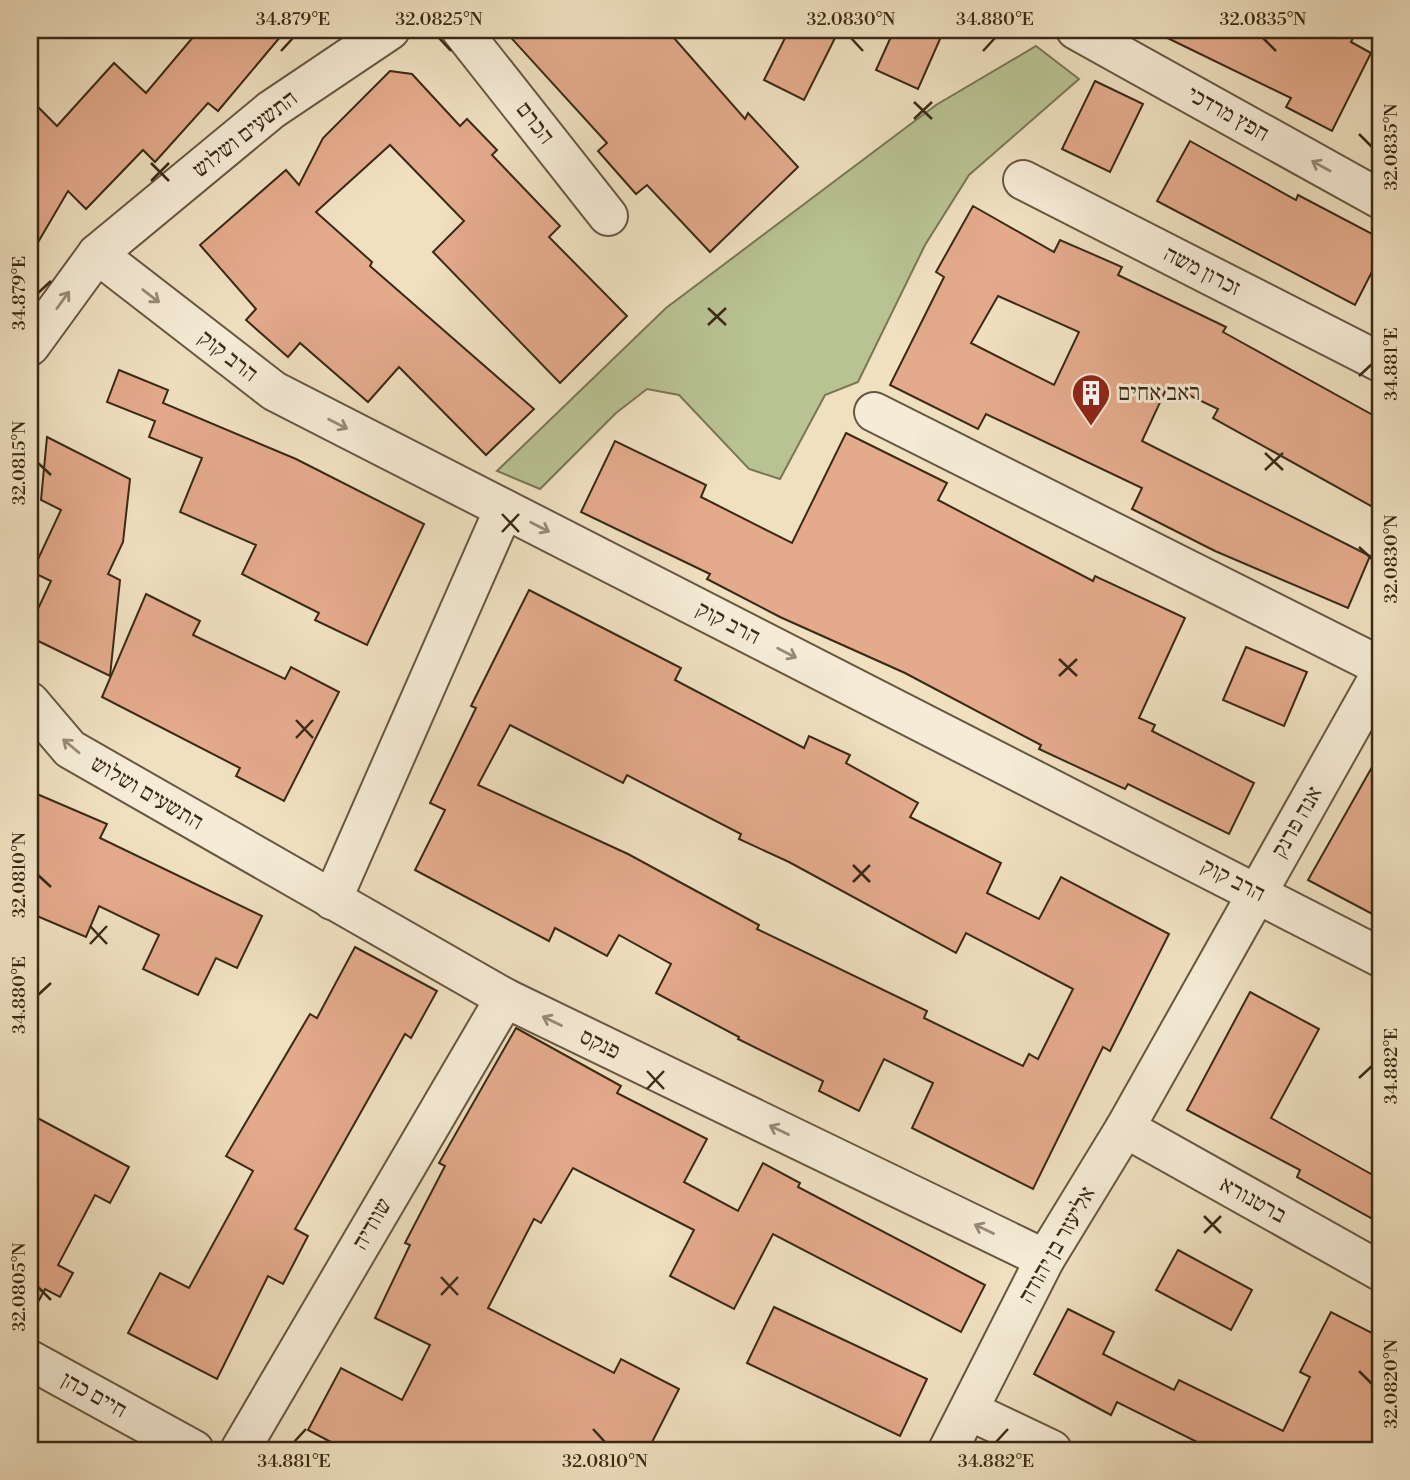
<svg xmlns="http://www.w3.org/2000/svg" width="1410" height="1480" font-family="'Libre Bodoni','Frank Ruhl Libre',serif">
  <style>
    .green { fill: #b8c293; stroke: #797654; stroke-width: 2 }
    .building { fill: #e3aa8b; stroke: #3a2915; stroke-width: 2; fill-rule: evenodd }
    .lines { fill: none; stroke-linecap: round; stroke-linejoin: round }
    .minor-casing { stroke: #675740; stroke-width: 42 }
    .minor { stroke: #f5ebd6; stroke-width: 38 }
    .oneway { stroke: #988a76 }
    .ticks { fill: none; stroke: #3a2915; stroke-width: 2.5 }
    .labels { text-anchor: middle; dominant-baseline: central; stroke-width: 6; stroke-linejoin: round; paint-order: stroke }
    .street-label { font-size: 23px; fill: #3a2915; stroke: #f5ebd6 }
    .poi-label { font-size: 23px; fill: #3a2915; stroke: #f5ebd6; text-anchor: start }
    .neatline { fill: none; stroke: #3a2915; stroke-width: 2.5 }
    .ticks-label { font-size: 18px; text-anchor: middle; fill: #3a2915 }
  </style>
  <rect width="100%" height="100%" fill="#efe0c0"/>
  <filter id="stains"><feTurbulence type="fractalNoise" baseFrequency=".00286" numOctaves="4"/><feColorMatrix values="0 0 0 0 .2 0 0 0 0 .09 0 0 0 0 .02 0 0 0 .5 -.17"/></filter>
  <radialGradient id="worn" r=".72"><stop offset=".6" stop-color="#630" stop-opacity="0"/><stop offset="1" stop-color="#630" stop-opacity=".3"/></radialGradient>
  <polygon class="green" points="1036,46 1079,79 969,175 925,245 858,382 825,395 780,479 749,469 679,395 647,389 616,413 540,489 497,471 666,308 936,105"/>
  <g class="building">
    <polygon points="199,30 286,30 218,111 208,103 155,162 143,150 86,209 68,191 30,256 30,99 57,126 114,63 146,93"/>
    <polygon points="504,30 667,30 745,119 748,113 798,167 710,252 647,185 636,194 598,151 607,143"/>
    <polygon points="789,30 839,30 804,100 764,80"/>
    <polygon points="894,30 944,30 918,89 876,70"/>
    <polygon points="1151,30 1357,30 1351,42 1371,53 1332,131 1286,107 1291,98"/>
    <polygon points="390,71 412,74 460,126 467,119 497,150 492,155 560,226 549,237 627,316 560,383 433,252 464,221 390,145 316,212 372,262 370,266 534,409 486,455 399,367 368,402 300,343 288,357 246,320 256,309 200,245 286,170 299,185 323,138"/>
    <polygon points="1095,81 1143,104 1110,172 1062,149"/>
    <polygon points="1190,141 1296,200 1298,195 1380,238 1380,256 1355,305 1157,201"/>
    <path d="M 973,206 L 1054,252 L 1060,240 L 1122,267 L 1118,275 L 1226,327 L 1223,332 L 1380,419 L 1380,511 L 1213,418 L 1218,409 L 1168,385 L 1142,441 L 1370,556 L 1348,608 L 1215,551 L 1132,509 L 1142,488 L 986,414 L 978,429 L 890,385 L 944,277 L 936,272 ZM 998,296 L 1079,332 L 1054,385 L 971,343 Z"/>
    <polygon points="119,370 168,390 163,403 296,459 424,524 367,645 315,620 319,613 242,574 256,545 180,512 202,458 149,437 155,421 107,402"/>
    <polygon points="846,433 947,483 938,500 1093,581 1095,576 1185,618 1139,718 1155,725 1152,731 1254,783 1229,834 1128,784 1125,789 1039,749 1041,745 905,673 780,617 707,579 710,574 581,512 615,441 706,485 701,497 792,543"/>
    <polygon points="47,437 130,479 123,542 108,574 120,580 110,676 30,637 30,626 51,581 32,572 61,510 41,500"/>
    <path d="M 529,590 L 681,668 L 675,680 L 804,748 L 809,736 L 850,755 L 846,763 L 918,803 L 910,817 L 1001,863 L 987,893 L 1039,919 L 1061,877 L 1169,934 L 1110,1051 L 1103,1047 L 1033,1189 L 912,1128 L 933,1083 L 884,1059 L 859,1111 L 819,1091 L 823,1081 L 738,1039 L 739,1037 L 656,993 L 671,964 L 619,935 L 607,956 L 555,928 L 549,941 L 415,870 L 445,810 L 430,803 L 476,708 L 471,706 ZM 510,725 L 623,783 L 627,775 L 741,834 L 739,839 L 789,862 L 956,953 L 966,933 L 1073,989 L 1038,1059 L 1029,1054 L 1023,1066 L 924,1018 L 927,1011 L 757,929 L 759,925 L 628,854 L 478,785 Z"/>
    <polygon points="146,594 200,621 193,635 285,679 291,667 339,692 284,801 236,776 240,768 102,697"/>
    <polygon points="1246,647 1307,672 1284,726 1223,700"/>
    <polygon points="1380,753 1380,918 1308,880"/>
    <polygon points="30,791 107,824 100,838 262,916 237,968 216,958 198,995 143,969 159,935 99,906 86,937 30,913"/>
    <polygon points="355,947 437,991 411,1038 405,1034 295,1229 308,1236 283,1284 268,1276 217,1379 128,1333 160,1273 189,1288 253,1171 226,1156 310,1014 317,1018"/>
    <polygon points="1250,992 1319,1029 1271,1118 1380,1179 1380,1223 1297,1177 1300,1170 1187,1110"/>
    <polygon points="516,1028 621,1086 617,1093 707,1139 684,1182 738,1211 763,1163 800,1183 798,1187 985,1285 961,1332 773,1234 734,1309 670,1276 694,1230 573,1168 541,1223 534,1219 488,1308 614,1373 621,1359 679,1389 648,1450 346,1450 308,1430 341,1368 402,1400 430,1345 375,1318 410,1245 405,1243 445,1166 439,1163"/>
    <polygon points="30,1114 129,1167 110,1203 95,1195 58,1265 73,1273 60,1297 45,1289 30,1317"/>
    <polygon points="1178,1250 1252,1290 1231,1330 1156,1290"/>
    <polygon points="774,1307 927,1379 900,1436 747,1363"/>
    <polygon points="1068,1309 1114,1332 1103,1354 1174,1390 1179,1380 1283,1431 1310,1377 1300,1372 1331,1312 1380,1337 1380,1450 1213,1450 1117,1402 1111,1415 1034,1374"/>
  </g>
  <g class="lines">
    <g class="minor-casing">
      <g id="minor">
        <polyline points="461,30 608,216"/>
        <polyline points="1076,30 1380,199"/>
        <polyline points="1023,180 1380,362"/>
        <polyline points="97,254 274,391 1380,957"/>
        <polyline points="30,346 97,254 271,110 390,30"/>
        <polyline points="874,412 1380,666"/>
        <polyline points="30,702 70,749 505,998 1045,1259"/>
        <polyline points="332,900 504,509"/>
        <polyline points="1125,1128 1380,1271"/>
        <polyline points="30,1360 194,1450"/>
        <polyline points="970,1411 1052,1450"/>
        <polyline points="240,1450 505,998"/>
        <polyline points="948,1450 1045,1259 1125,1128 1380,675"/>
      </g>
    </g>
    <use href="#minor" class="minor"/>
  </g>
  <defs><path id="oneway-shaft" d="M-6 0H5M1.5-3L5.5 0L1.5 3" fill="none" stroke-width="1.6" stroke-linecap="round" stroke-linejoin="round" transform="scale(1.75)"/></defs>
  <g class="oneway">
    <use href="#oneway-shaft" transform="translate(1321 166) rotate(-151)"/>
    <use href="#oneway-shaft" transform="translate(151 296) rotate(38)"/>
    <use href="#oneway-shaft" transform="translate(63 300) rotate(-54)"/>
    <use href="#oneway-shaft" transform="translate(338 424) rotate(27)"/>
    <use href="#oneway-shaft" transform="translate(540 527) rotate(27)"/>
    <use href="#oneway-shaft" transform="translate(787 653) rotate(27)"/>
    <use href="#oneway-shaft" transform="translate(71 746) rotate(-140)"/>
    <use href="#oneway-shaft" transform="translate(552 1021) rotate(-154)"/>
    <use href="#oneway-shaft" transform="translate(779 1130) rotate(-154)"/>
    <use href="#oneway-shaft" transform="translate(984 1229) rotate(-154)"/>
  </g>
  <path class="ticks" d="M 439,38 L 451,51M 851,38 L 863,51M 1263,38 L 1276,51M 281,51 L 293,38M 983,51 L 995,38M 914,102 L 932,119M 914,119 L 932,102M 1359,134 L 1372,147M 151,163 L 169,181M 151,181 L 169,163M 38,293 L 51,281M 708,308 L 726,325M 708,325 L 726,308M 1359,376 L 1372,364M 1265,453 L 1283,470M 38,463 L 51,475M 1265,470 L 1283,453M 502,514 L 519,532M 502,532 L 519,514M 1359,547 L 1372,559M 1059,659 L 1077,676M 1059,676 L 1077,659M 296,720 L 313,738M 296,738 L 313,720M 853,865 L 870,882M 38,875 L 51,887M 853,882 L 870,865M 90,926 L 107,944M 90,944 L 107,926M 38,995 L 51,983M 647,1071 L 664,1089M 1359,1078 L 1372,1066M 647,1089 L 664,1071M 1204,1216 L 1221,1233M 1204,1233 L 1221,1216M 441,1277 L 458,1295M 38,1287 L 51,1300M 441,1295 L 458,1277M 1359,1371 L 1372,1384M 593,1429 L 605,1442M 294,1442 L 306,1429M 996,1442 L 1008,1429"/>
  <defs>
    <g id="building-pin" transform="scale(2.0125)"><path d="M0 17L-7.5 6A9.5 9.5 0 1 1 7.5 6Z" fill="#8f2418" stroke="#f5ebd6"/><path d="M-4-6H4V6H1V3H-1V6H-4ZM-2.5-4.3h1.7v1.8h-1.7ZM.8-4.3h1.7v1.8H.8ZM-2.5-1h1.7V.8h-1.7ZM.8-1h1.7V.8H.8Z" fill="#fff"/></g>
  </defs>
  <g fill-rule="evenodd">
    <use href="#building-pin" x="1091" y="393"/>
  </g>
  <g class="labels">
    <g class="street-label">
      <text transform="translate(1228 114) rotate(29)">חפץ מרדכי</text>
      <text transform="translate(535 123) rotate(52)">הכרם</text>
      <text transform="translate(245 134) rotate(-38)">התשעים ושלוש</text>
      <text transform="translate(1202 271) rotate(27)">זכרון משה</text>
      <text transform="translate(228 356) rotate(38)">הרב קוק</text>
      <text transform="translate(728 623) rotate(27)">הרב קוק</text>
      <text transform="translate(147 793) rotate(30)">התשעים ושלוש</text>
      <text transform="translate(1297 822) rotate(-60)">אנה פרנק</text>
      <text transform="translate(1233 880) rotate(27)">הרב קוק</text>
      <text transform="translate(600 1044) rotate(26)">פנקס</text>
      <text transform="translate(1253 1200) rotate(29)">ברטנורא</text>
      <text transform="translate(372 1224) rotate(-60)">שוודיה</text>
      <text transform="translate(1057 1245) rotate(-60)">אליעזר בן יהודה</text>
      <text transform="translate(94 1395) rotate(29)">חיים כהן</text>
    </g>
    <g class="poi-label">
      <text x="1118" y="393">ראב אחים</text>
    </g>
  </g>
  <rect width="1410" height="1480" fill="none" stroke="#efe0c0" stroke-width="77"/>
  <rect x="38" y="38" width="1334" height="1404" class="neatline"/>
  <g class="ticks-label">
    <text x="293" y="25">34.879°E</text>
    <text x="439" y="25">32.0825°N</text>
    <text x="851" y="25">32.0830°N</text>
    <text x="995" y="25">34.880°E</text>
    <text x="1263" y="25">32.0835°N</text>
    <text transform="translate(1391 147) rotate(-90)" y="6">32.0835°N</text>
    <text transform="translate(19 293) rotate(-90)" y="6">34.879°E</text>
    <text transform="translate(1391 364) rotate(-90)" y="6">34.881°E</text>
    <text transform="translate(19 463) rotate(-90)" y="6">32.0815°N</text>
    <text transform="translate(1391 559) rotate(-90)" y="6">32.0830°N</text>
    <text transform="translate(19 875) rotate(-90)" y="6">32.0810°N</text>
    <text transform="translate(19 995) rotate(-90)" y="6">34.880°E</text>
    <text transform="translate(1391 1066) rotate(-90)" y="6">34.882°E</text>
    <text transform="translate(19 1287) rotate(-90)" y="6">32.0805°N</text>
    <text transform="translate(1391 1384) rotate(-90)" y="6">32.0820°N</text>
    <text x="294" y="1467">34.881°E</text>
    <text x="605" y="1467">32.0810°N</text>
    <text x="996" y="1467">34.882°E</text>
  </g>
  <rect width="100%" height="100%" filter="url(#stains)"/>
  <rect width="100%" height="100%" fill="url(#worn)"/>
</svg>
